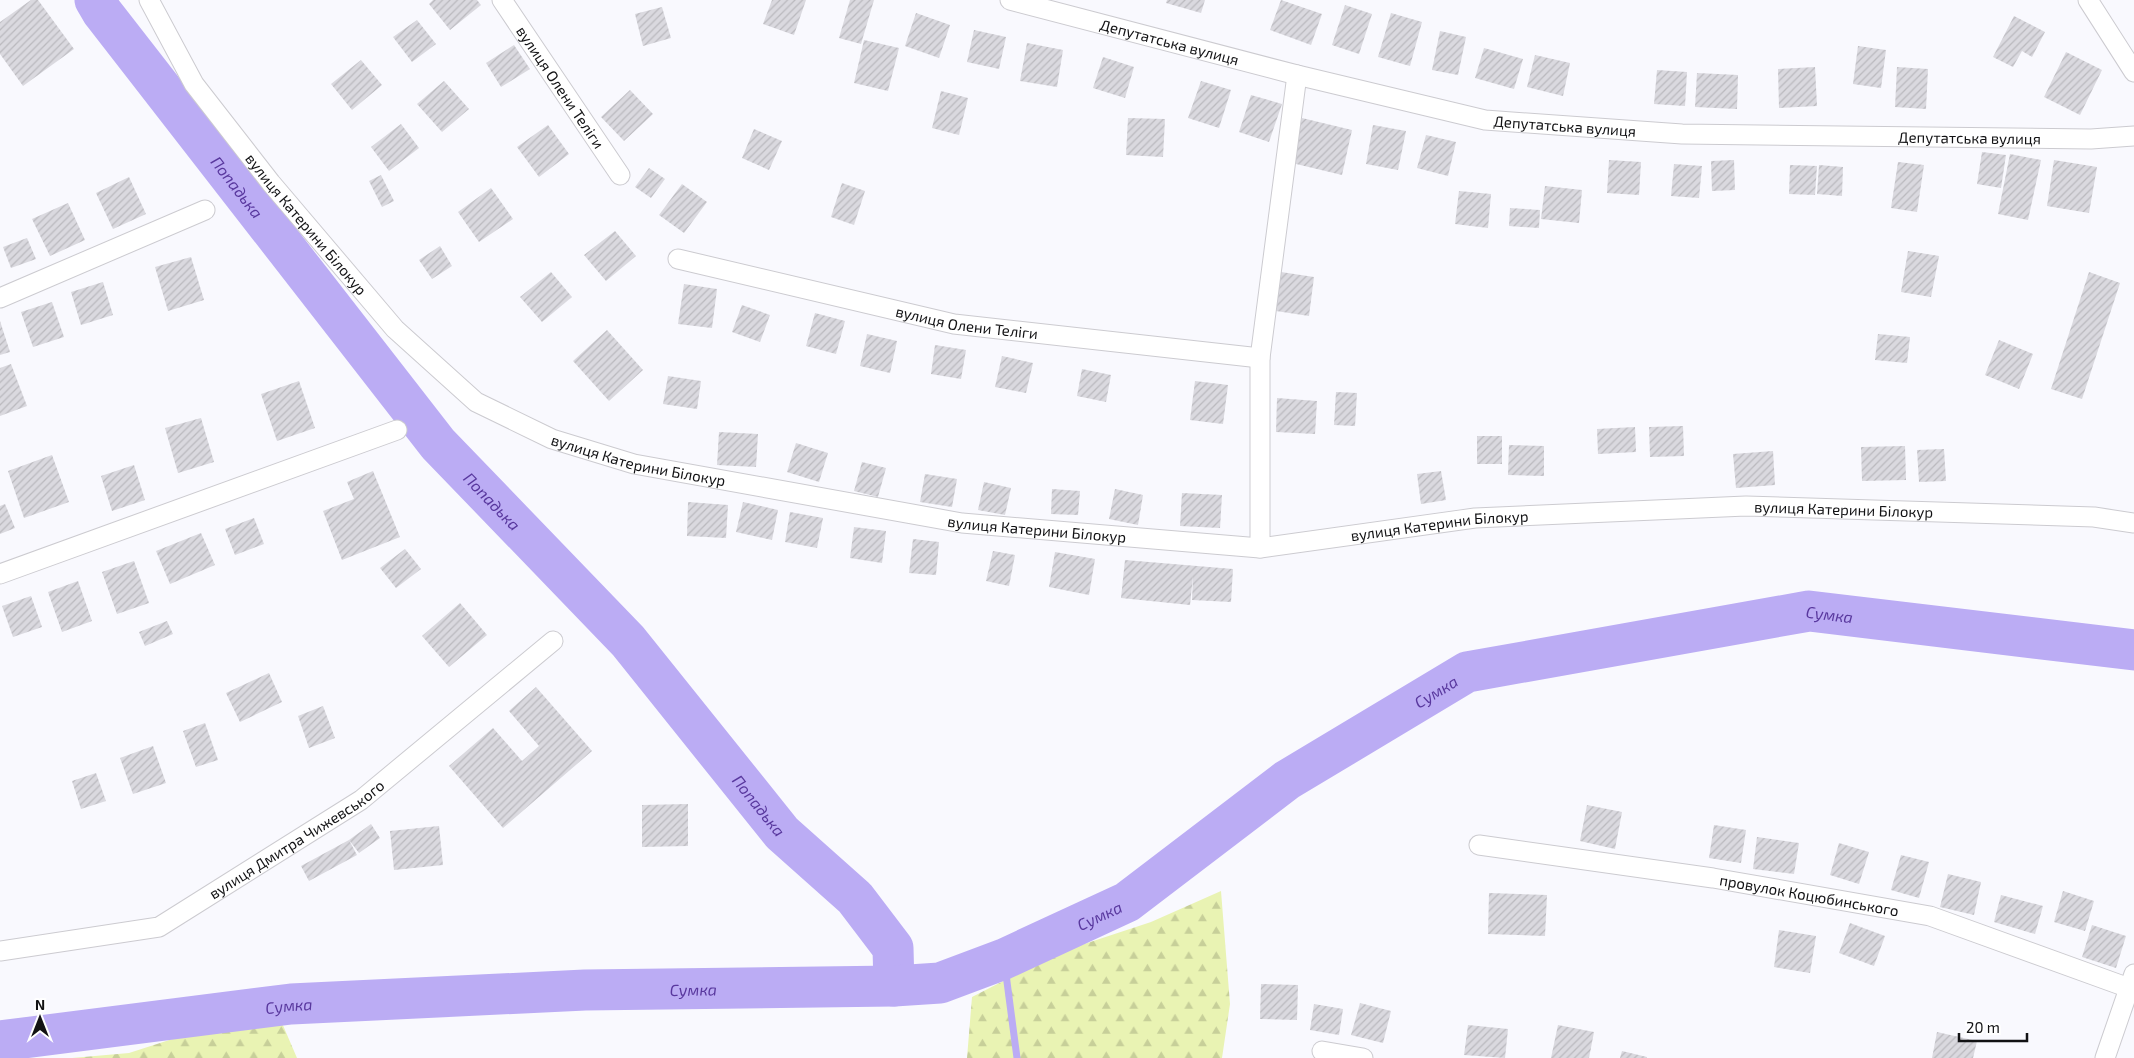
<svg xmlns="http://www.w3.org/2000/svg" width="2134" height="1058" font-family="'Exo 2',sans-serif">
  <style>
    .forest { fill: url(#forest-firs) }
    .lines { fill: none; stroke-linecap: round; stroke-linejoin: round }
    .stream { stroke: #bbacf4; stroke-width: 7 }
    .river { stroke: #bbacf4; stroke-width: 41 }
    .building { fill: url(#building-hatch) }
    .minor-casing { stroke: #cccbd0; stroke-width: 21 }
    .minor { stroke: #fff; stroke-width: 19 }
    .labels { text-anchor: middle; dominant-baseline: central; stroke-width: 5; stroke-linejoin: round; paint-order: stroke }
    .street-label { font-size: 15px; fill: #121214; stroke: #fff }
    .water-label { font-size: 16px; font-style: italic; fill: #59389e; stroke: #fff }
  </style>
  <defs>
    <pattern id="forest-firs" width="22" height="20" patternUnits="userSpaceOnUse" patternTransform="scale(1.25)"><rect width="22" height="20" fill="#e9f3b3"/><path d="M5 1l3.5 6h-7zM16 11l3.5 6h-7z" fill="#c7cf99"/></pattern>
    <pattern id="building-hatch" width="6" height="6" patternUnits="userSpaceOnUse" patternTransform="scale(1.25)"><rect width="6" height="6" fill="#dad9df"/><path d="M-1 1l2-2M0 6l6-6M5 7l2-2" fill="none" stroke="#bab9be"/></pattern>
  </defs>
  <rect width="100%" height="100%" fill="#f9f9fe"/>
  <g class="forest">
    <polygon points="1221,891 1230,1004 1222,1058 967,1058 972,997 1060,952 1151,922"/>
    <polygon points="282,1023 297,1058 72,1058 129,1053 188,1034"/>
  </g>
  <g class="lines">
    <polyline class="stream" points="1004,959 1017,1058"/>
    <g class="river">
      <path id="s1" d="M 95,0 L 102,12 L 438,444 L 628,641 L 782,833 L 855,898 L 893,948 L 894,986"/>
      <path id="s2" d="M 0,1041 L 291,1004 L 585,990 L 894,986 L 940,983 L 1004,959 L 1127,902 L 1287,780 L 1467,672 L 1809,611 L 2134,650"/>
    </g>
  </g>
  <g class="building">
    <polygon points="31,0 38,0 74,49 23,86 0,54 0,22"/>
    <polygon points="433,0 477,0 481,5 450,30 429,4"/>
    <polygon points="772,0 806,0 794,35 763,24"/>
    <polygon points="850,0 874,0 861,44 839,38"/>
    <polygon points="1167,0 1205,0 1201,13 1166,3"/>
    <polygon points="1281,0 1322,14 1311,45 1270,30"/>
    <polygon points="1345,5 1372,14 1359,54 1332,45"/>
    <polygon points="662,7 671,38 643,46 635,14"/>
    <polygon points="916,13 950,25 939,58 905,46"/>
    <polygon points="1391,13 1422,22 1410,66 1378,57"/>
    <polygon points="2014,16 2045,32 2032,57 2022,51 2013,67 1993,57"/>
    <polygon points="417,20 436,44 412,62 393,37"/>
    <polygon points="974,30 1006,37 999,69 967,62"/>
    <polygon points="1440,31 1466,37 1458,75 1432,70"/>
    <polygon points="864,40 899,48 888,91 854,83"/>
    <polygon points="1027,43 1063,50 1057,87 1020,81"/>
    <polygon points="514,45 530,69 501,87 486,63"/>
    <polygon points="1858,46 1886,50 1881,88 1853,84"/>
    <polygon points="1484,48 1523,59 1514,89 1475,78"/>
    <polygon points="2066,52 2102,70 2080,115 2044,97"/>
    <polygon points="1535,55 1570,63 1563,96 1527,87"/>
    <polygon points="1103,57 1134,67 1125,98 1093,88"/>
    <polygon points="361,60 382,85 352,110 331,84"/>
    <polygon points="1815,67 1817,106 1779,108 1778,69"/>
    <polygon points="1897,67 1928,69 1926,109 1895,107"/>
    <polygon points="1657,70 1687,72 1685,106 1654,104"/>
    <polygon points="1697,73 1738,75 1737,109 1695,107"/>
    <polygon points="444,81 469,109 442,132 417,104"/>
    <polygon points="1201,81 1231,90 1219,128 1188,118"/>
    <polygon points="630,90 653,114 624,141 601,117"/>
    <polygon points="941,91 968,98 959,135 932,128"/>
    <polygon points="1251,95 1282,104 1269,142 1239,132"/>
    <polygon points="1128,118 1165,119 1163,157 1126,155"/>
    <polygon points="1302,118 1352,130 1342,175 1292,163"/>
    <polygon points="401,124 419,148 389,171 371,147"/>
    <polygon points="548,125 569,154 539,177 517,147"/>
    <polygon points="1373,125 1406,131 1398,170 1366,164"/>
    <polygon points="754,129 782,141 769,170 742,158"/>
    <polygon points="1426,135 1456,142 1448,176 1417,168"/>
    <polygon points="1982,152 2006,155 2001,188 1977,184"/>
    <polygon points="2010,154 2041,160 2028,220 1998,214"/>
    <polygon points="1609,160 1641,162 1639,195 1607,193"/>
    <polygon points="1734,160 1735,190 1712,191 1711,161"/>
    <polygon points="2054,160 2097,167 2089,213 2047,206"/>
    <polygon points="1898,162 1924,165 1917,212 1891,208"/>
    <polygon points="1674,164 1702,166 1699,198 1671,196"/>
    <polygon points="1790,165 1817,166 1815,195 1789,194"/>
    <polygon points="1819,165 1843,167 1842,196 1817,194"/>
    <polygon points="649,168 665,179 651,198 635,187"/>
    <polygon points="381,175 394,201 382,207 369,181"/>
    <polygon points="129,177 146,214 113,229 96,193"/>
    <polygon points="842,183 865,191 854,225 831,217"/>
    <polygon points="682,184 707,202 684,233 659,215"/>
    <polygon points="1545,186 1582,190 1579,223 1541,219"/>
    <polygon points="491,188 513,219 479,242 458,212"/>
    <polygon points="1459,191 1491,194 1488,228 1455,224"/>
    <polygon points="68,203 85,240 50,256 32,219"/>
    <polygon points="1510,208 1540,210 1539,228 1509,226"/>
    <polygon points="615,231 636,256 606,281 584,255"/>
    <polygon points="27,238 36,259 11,268 3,247"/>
    <polygon points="440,246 452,266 432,279 419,260"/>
    <polygon points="1908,251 1939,256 1931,297 1901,292"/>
    <polygon points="191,257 204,300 168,311 155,267"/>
    <polygon points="551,272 572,297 542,322 520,297"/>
    <polygon points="1281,272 1314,277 1309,316 1276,311"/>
    <polygon points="2089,272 2120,283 2082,399 2051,389"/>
    <polygon points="103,282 113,315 81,325 71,292"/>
    <polygon points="684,284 717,289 712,328 678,324"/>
    <polygon points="52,302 64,337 33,347 21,312"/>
    <polygon points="742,305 770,315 760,342 732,332"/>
    <polygon points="815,313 845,321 836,354 806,346"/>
    <polygon points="0,321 10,352 0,355"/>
    <polygon points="607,330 643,370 609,401 573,361"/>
    <polygon points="867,334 897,341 890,373 860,366"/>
    <polygon points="1878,334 1910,337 1907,363 1875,360"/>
    <polygon points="1999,340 2033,354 2019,389 1985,375"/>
    <polygon points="935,345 966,350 961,379 931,374"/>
    <polygon points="1002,356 1033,363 1026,393 995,387"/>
    <polygon points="11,364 27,406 0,416 0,368"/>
    <polygon points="1082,369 1111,375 1106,402 1077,396"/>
    <polygon points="668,376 701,381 697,409 663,404"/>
    <polygon points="299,381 315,428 277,441 261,394"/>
    <polygon points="1195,381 1228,385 1223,424 1190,420"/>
    <polygon points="1336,392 1357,393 1355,426 1334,425"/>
    <polygon points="1277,398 1317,401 1315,434 1276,432"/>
    <polygon points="201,418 214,462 178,473 165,428"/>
    <polygon points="1683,426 1684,456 1650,457 1649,427"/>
    <polygon points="1635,427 1636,452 1598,454 1597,429"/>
    <polygon points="719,432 758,434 756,467 717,465"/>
    <rect x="1477" y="436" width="25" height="28"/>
    <polygon points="796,443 828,453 819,482 787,472"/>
    <polygon points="1509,445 1544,446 1544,476 1508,475"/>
    <polygon points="1905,446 1906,480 1862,481 1861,447"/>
    <polygon points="1944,449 1946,481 1919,482 1917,450"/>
    <polygon points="1773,451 1775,485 1736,488 1733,454"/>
    <polygon points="52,455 69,502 24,518 8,471"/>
    <polygon points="862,462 886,468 878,497 854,491"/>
    <polygon points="134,465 145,500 112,511 101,476"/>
    <polygon points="373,471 400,537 342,560 323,511 354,499 347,482"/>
    <polygon points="1441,471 1446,500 1421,504 1417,474"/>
    <polygon points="925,474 957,479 952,507 920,502"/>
    <polygon points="984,482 1011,488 1005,515 978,510"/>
    <polygon points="1052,489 1080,491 1078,515 1051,514"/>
    <polygon points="1115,489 1143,495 1138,525 1109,519"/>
    <polygon points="1182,493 1222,495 1220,528 1180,526"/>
    <polygon points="688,502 728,505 726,538 687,536"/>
    <polygon points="743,502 778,510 772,540 736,532"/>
    <polygon points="5,504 15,528 0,534 0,506"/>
    <polygon points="790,512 823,518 817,548 785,542"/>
    <polygon points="254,518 264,544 235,555 225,529"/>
    <polygon points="854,527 886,531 882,563 850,558"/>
    <polygon points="201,533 215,565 170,584 156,551"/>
    <polygon points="913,539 939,542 936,575 909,573"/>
    <polygon points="405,549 421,569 396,588 380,568"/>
    <polygon points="993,551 1015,555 1009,586 986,581"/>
    <polygon points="1055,552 1095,559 1089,595 1049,587"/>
    <polygon points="1125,560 1233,569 1231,602 1192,600 1193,576 1190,605 1121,598"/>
    <polygon points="134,561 149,603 117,614 102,572"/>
    <polygon points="78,581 92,621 62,632 48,592"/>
    <polygon points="31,596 42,627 13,637 2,606"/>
    <polygon points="460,603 487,635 449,667 422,636"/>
    <polygon points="167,621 173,634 145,646 139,632"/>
    <polygon points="269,673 282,702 240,722 226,693"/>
    <polygon points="536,687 592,751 503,828 449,766 493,728 522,761 539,746 509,711"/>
    <polygon points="323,706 335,738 309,748 298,716"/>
    <polygon points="205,723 218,760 196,767 183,731"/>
    <polygon points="153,746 166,783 133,794 120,758"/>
    <polygon points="96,773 106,801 81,809 72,781"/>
    <polygon points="688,804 688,846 642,847 642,805"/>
    <polygon points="1587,805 1622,812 1615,849 1580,841"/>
    <polygon points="371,824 380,838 359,853 349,840 357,855 309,881 301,866 349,840"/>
    <polygon points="1714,825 1746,830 1741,863 1709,858"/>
    <polygon points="439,826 443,865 394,870 390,831"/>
    <polygon points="1757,837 1799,843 1794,874 1753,869"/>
    <polygon points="1839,843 1869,852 1859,884 1830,875"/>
    <polygon points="1901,855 1929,862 1919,898 1891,890"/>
    <polygon points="1948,874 1981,882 1974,915 1940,907"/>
    <polygon points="2063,891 2094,901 2085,931 2054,922"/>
    <polygon points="1489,893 1547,895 1545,936 1488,934"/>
    <polygon points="2001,895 2043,906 2035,934 1994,922"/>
    <polygon points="1850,923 1885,936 1874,966 1839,953"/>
    <polygon points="2092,925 2126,936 2116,968 2082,957"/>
    <polygon points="1779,930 1816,936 1810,973 1774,967"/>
    <polygon points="1261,984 1298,985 1297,1020 1260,1019"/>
    <polygon points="1360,1003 1391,1011 1383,1043 1351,1035"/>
    <polygon points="1314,1004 1343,1009 1339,1035 1310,1030"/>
    <polygon points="1468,1025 1508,1029 1505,1058 1464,1055"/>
    <polygon points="1558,1025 1594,1032 1589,1058 1551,1058"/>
    <polygon points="1937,1032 1977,1041 1973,1058 1932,1058"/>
    <polygon points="1622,1051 1647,1057 1647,1058 1620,1058"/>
  </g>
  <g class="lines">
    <g class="minor-casing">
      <g id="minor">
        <path id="s3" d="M 149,0 L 194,84 L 271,183 L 395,329 L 476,402 L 552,439 L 634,464 L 962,523 L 1260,548 L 1475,518 L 1746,506 L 2094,517 L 2134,523"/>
        <path id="s4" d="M 502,0 L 620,175"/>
        <path id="s5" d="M 1010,0 L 1297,75 L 1485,120 L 1682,134 L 2091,139 L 2134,136"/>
        <polyline points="2088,0 2134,72"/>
        <path id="s6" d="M 678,259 L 954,324 L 1260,358"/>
        <polyline points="0,298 205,210"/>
        <polyline points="1260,548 1260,358 1297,75"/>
        <polyline points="0,574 397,430"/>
        <path id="s7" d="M 1479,845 L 1713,878 L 1930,916 L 2129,988"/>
        <path id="s8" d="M 0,951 L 159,927 L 361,800 L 553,641"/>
        <polyline points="1322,1051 1363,1058"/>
        <polyline points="2105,1058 2134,974"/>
      </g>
    </g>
    <use href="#minor" class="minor"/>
  </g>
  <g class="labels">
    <g class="street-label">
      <text stroke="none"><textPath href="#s5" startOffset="165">Депутатська вулиця</textPath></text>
      <text stroke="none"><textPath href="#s4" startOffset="105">вулиця Олени Теліги</textPath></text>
      <text stroke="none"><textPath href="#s5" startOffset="570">Депутатська вулиця</textPath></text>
      <text stroke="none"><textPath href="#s5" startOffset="975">Депутатська вулиця</textPath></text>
      <text stroke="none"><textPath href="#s3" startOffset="275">вулиця Катерини Білокур</textPath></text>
      <text stroke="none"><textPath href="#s6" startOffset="296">вулиця Олени Теліги</textPath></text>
      <text stroke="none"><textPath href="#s3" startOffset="695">вулиця Катерини Білокур</textPath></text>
      <text stroke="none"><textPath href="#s3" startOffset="1910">вулиця Катерини Білокур</textPath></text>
      <text stroke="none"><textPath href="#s3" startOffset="1505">вулиця Катерини Білокур</textPath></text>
      <text stroke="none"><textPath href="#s3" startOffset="1100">вулиця Катерини Білокур</textPath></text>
      <text stroke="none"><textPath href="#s8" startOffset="324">вулиця Дмитра Чижевського</textPath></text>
      <text stroke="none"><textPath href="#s7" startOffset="334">провулок Коцюбинського</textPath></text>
    </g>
    <g class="water-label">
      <text stroke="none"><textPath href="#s1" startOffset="235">Попадька</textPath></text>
      <text stroke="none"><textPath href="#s1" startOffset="640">Попадька</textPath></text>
      <text stroke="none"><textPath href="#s2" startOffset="1926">Сумка</textPath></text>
      <text stroke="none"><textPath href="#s2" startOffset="1521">Сумка</textPath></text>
      <text stroke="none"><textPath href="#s1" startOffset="1045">Попадька</textPath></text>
      <text stroke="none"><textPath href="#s2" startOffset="1116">Сумка</textPath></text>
      <text stroke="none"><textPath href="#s2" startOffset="696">Сумка</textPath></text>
      <text stroke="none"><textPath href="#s2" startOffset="291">Сумка</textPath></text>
    </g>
  </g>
  <g transform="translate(40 1018)" stroke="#ffffff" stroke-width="4" paint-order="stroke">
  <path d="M0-4L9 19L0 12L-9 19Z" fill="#121214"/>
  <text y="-8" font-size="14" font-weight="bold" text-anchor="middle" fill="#121214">N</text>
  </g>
  <path d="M1959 1033v8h68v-8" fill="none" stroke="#121214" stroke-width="2.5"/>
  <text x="1966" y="1033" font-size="15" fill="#121214" stroke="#ffffff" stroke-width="4" paint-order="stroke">20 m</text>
</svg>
